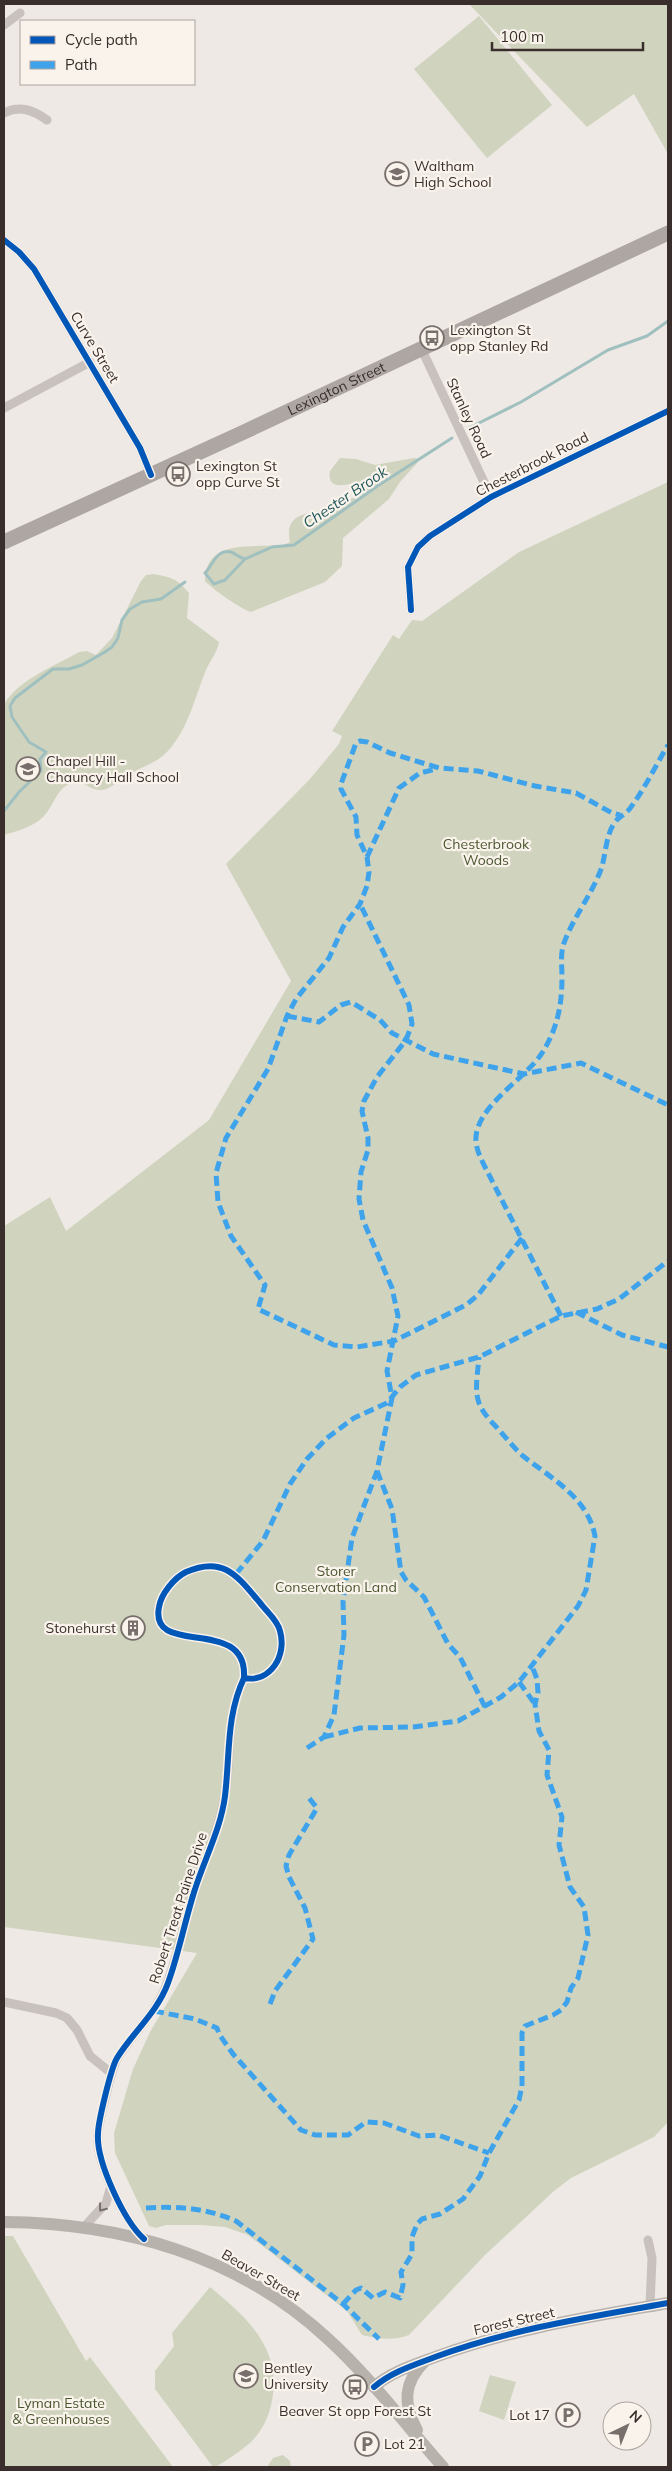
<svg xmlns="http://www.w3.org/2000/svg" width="672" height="2471" font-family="Mulish,sans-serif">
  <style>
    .green { fill: #d0d4bf }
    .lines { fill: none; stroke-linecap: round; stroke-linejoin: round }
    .stream { stroke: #a0c0bf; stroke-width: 3 }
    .street { stroke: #c8c1bd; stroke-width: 9 }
    .secondary { stroke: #b8b2ad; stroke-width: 12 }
    .primary { stroke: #ada6a2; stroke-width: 15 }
    .quiet { stroke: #3fa3eb; stroke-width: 5; stroke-dasharray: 10 5; stroke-linecap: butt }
    .cycleway-casing { stroke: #faf3ec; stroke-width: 9 }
    .cycleway { stroke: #0057b8; stroke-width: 6 }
    .oneway { stroke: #79706d }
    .labels { text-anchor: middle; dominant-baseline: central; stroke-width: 4.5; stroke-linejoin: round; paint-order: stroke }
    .poi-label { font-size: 14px; fill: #392e2b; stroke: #faf3ec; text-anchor: start }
    .street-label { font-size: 14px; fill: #392e2b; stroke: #faf3ec }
    .park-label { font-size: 14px; fill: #4a572f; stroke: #faf3ec }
    .water-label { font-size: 15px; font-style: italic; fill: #21595a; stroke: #faf3ec }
  </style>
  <rect width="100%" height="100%" fill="#eee9e4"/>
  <g class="green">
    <polygon points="469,4 668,4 668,154 634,94 587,127"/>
    <polygon points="479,16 552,105 487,158 414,69"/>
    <path d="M 340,458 L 356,459 L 375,465 L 414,458 L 418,459 L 418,462 L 400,482 L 389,499 L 343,538 L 342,566 L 325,582 L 251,612 C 241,609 212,589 205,581 C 205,538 253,548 283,545 L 290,542 C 284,514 305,514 326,509 C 336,506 346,501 355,497 C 360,494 364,493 367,487 L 363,482 C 351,482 326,494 330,471 Z"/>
    <path d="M 668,482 L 668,2122 L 654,2137 L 571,2178 L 554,2191 L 485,2255 L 409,2335 C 393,2341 378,2339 362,2335 L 347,2311 L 248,2235 L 225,2227 L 201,2225 L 166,2225 L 156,2228 L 149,2226 L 115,2153 L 114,2133 L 133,2069 L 150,2032 L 197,1953 L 4,1927 L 4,1226 L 50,1197 L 66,1231 L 209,1120 L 291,981 L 226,864 L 309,780 L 339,744 L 342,736 L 332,731 L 393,635 L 399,639 L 412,620 L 422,621 L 519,552 Z"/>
    <path d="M 154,574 C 173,578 176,578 189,593 L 187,618 L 219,642 C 217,653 211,659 206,670 C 195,697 188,730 167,752 C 155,764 141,767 128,775 C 108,787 105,798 81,782 C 56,782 57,803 43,817 C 33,827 17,831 4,835 L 4,704 C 21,678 53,667 79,652 L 87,651 L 96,655 L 112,638 L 141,581 L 146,575 Z"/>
    <polygon points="4,2236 13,2236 86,2361 90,2357 173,2467 4,2467"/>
    <path d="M 210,2287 C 245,2316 279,2345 273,2394 C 271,2412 264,2429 251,2442 C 240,2452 228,2459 216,2467 L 213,2467 L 155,2389 L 155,2371 L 174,2346 L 172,2333 Z"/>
    <polygon points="490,2375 516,2382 504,2420 479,2411"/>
    <polygon points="283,2455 290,2461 291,2467 267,2467 273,2458"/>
  </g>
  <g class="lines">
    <g class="stream">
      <polyline points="469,428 521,402 608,350 647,336 668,321"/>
      <path d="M 245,559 C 240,558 236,554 231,552 C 217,548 213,565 205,573 L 214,584 L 225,580 L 245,559 L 272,547 L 294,545 L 379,485 L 452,438"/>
      <polyline points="4,811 19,792 41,771 40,759 46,752 29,742 12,717 10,706 15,698 53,669 69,669 82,665 105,652 112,647 118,638 122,620 130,609 142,602 161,599 185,582"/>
    </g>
    <g class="street">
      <polyline points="4,25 20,13"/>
      <path d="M 4,113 C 20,105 33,110 47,120"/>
      <polyline points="4,240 19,252 34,269 140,448 151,475"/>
      <polyline points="422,350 491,497"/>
      <polyline points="4,408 90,362"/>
      <polyline points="411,610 408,567 418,547 430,536 491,497 668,411"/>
      <polyline points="4,2002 56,2013 67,2018 77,2030 90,2056 111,2073"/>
      <polyline points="85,2226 106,2203 111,2186"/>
      <path d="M 144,2239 C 124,2221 95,2160 98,2133 C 99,2120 112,2067 118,2057 C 135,2031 158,2011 168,1981 C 179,1951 185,1921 195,1890 C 204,1860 218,1832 224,1800 C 233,1757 224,1720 244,1678 C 271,1683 287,1655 280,1631 C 278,1621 267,1612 261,1604 C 238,1577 224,1555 186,1572 C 174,1578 161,1594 159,1607 C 149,1659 248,1614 244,1678"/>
      <polyline points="648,2240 652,2258 650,2306"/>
    </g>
    <g class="secondary">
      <path d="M 4,2222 C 123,2223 238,2256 327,2338 C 370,2377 405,2424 443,2467"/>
      <path d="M 374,2387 C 391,2372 414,2365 435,2357 C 511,2329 589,2317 668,2303"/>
      <path d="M 417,2430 C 403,2405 403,2383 424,2362"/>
    </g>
    <path class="primary" id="s1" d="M 4,542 L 244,432 L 668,233"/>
    <g class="quiet">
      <polyline points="367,857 399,788 420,773 436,769"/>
      <polyline points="287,1016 319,1022 341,1005 351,1002 380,1020 392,1033 433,1054 524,1074 581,1063 668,1105"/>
      <polyline points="522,1238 478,1295 466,1305 394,1341 357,1347 334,1345 258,1309 265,1285 231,1236 218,1202 216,1173 226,1138 268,1069 287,1016 296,999 329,958 343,927 360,904 367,886 369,872 367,857 357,835 356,817 341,789 341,784 356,743 360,741 367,742 390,753 439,768 478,771 535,786 576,793 612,813 620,815"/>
      <polyline points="576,1312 622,1335 668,1347"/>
      <path d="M 561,1316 L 485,1167 C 481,1159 477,1151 476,1142 C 473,1109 523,1080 540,1056 C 557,1031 562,1006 562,977 C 562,966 560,954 564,943 C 573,918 590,897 600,872 C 606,857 605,839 613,825 C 618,816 626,815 631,807 C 645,788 656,765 668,745"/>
      <polyline points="377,1471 392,1509 401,1572 406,1580 424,1597 448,1644 460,1657 485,1707"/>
      <polyline points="236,1574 263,1541 290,1484 307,1459 327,1438 354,1418 387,1403 400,1387 416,1375 479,1357 561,1316 597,1309 619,1299 668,1261"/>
      <polyline points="519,1682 535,1704"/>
      <path d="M 324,1737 L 360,1728 L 413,1727 L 458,1721 L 501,1697 L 519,1682 L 578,1606 L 586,1590 L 595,1536 C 588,1498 551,1478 523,1456 C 514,1448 507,1439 499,1430 C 492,1422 483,1414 479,1403 C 474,1389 478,1372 479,1357"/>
      <polyline points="307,1748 324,1737 334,1715 344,1635 343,1601 352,1538 377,1471 392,1398 387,1371 398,1316 392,1288 363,1220 359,1199 361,1172 368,1150 368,1138 362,1111 364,1101 377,1077 406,1040 412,1024 409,1005 360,904"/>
      <polyline points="270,2004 275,1991 313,1939 305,1908 289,1877 286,1866 289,1855 317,1808 309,1798"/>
      <polyline points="154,2011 195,2019 217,2028 219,2034 233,2054 301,2130 315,2135 348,2135 366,2122 384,2123 419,2136 438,2135 489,2153"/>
      <path d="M 146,2208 C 178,2206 206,2208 236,2221 L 343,2304 L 379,2339"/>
      <polyline points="343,2304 356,2290 361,2288 373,2298 385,2292 400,2298 403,2285 401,2272 412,2254 412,2237 417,2224 422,2219 440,2214 463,2199 480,2176 489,2153 519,2100 522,2086 522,2033 525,2026 553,2015 561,2010 567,2002 571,1988 578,1978 588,1935 584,1907 570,1887 559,1845 562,1817 547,1775 549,1750 539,1731 535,1704 538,1693 537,1679 532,1666"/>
    </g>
    <g class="cycleway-casing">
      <g id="cycleway">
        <polyline points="4,240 19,252 34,269 140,448 151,475"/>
        <polyline points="411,610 408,567 418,547 430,536 491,497 668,411"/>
        <path d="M 144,2239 C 124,2221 96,2161 98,2134 C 98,2122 111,2068 117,2058 C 133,2032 157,2013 168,1983 C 179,1953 185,1920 195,1889 C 205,1858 221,1828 225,1796 C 230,1755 226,1716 244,1678 C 271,1683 287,1655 280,1631 C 278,1621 267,1612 261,1604 C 238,1577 224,1555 186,1572 C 174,1578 161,1594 159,1607 C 149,1659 248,1614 244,1678"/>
        <path d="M 374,2387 C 391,2372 414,2365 435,2357 C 511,2329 589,2317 668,2303"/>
      </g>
    </g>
    <use href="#cycleway" class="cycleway"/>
  </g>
  <defs><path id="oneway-chevron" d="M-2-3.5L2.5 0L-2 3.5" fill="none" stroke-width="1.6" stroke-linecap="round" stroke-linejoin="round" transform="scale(1.25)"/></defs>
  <use class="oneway" href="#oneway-chevron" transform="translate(102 2208) rotate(128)"/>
  <defs>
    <g id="school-ring" transform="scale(1.25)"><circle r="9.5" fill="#faf3ec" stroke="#786f6c" stroke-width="1.5"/><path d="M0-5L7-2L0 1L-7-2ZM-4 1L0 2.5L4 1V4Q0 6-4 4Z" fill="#786f6c"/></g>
    <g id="bus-ring" transform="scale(1.25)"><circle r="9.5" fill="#faf3ec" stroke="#786f6c" stroke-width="1.5"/><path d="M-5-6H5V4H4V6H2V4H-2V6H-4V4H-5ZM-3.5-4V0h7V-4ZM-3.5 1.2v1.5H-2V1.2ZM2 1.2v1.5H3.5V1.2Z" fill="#786f6c"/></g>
    <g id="building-ring" transform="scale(1.25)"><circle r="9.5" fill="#faf3ec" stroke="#786f6c" stroke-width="1.5"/><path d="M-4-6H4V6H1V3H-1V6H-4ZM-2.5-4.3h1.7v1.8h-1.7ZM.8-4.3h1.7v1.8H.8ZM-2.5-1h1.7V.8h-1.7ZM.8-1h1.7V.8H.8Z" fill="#786f6c"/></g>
    <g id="university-ring" transform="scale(1.25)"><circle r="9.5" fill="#faf3ec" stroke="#786f6c" stroke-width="1.5"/><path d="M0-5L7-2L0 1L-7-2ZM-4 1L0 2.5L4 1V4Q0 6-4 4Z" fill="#786f6c"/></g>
    <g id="parking-ring" transform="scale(1.25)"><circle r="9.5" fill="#faf3ec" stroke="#786f6c" stroke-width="1.5"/><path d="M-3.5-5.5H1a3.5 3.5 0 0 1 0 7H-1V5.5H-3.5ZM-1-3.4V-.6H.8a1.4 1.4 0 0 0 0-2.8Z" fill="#786f6c"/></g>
  </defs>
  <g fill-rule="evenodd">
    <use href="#school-ring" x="397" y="174"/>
    <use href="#bus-ring" x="432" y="338"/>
    <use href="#bus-ring" x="178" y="474"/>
    <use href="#school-ring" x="28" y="769"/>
    <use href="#building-ring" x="133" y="1628"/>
    <use href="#university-ring" x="246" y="2376"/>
    <use href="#bus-ring" x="355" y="2387"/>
    <use href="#parking-ring" x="568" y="2415"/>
    <use href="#parking-ring" x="367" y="2444"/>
  </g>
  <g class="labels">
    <g class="poi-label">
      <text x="414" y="166">Waltham<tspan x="414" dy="16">High School</tspan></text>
      <text x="450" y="330">Lexington St<tspan x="450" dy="16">opp Stanley Rd</tspan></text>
      <text x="196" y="466">Lexington St<tspan x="196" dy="16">opp Curve St</tspan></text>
      <text x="46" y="761">Chapel Hill -<tspan x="46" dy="16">Chauncy Hall School</tspan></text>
      <text x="116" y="1628" text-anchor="end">Stonehurst</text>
      <text x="264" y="2368">Bentley<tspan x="264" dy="16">University</tspan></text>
      <text x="355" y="2411" text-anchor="middle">Beaver St opp Forest St</text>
      <text x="550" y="2415" text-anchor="end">Lot 17</text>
      <text x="384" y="2444">Lot 21</text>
    </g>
    <g class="street-label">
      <text transform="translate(95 347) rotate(59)">Curve Street</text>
      <text stroke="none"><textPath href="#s1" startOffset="366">Lexington Street</textPath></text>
      <text transform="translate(469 418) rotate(65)">Stanley Road</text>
      <text transform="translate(532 464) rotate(-27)">Chesterbrook Road</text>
      <text transform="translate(178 1908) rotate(-72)">Robert Treat Paine Drive</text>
      <text transform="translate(261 2275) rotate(30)">Beaver Street</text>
      <text transform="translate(514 2321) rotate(-13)">Forest Street</text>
    </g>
    <g class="park-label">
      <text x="486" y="844">Chesterbrook<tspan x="486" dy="16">Woods</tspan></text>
      <text x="336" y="1571">Storer<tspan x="336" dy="16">Conservation Land</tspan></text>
      <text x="61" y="2403">Lyman Estate<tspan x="61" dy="16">&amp; Greenhouses</tspan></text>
    </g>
    <g class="water-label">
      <text transform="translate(345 497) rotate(-34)">Chester Brook</text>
    </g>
  </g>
  <rect width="672" height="2471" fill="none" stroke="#392e2b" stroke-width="10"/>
  <rect x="20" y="20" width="175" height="65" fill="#faf3ec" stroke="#ada49f"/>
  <rect x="30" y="36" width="25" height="8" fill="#0057b8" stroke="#ada49f"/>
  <text x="65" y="45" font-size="15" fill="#392e2b">Cycle path</text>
  <rect x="30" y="61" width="25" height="8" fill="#3fa3eb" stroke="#ada49f"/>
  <text x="65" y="70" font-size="15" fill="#392e2b">Path</text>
  <g transform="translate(627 2426) rotate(43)"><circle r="24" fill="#faf3ec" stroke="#ada49f"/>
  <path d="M0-4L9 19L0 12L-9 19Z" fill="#786f6c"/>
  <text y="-8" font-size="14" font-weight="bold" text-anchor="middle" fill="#392e2b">N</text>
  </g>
  <path d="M492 42v8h151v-8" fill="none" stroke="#392e2b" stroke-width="2.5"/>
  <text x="500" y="42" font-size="15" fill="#392e2b" stroke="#faf3ec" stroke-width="4" paint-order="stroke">100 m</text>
</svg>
